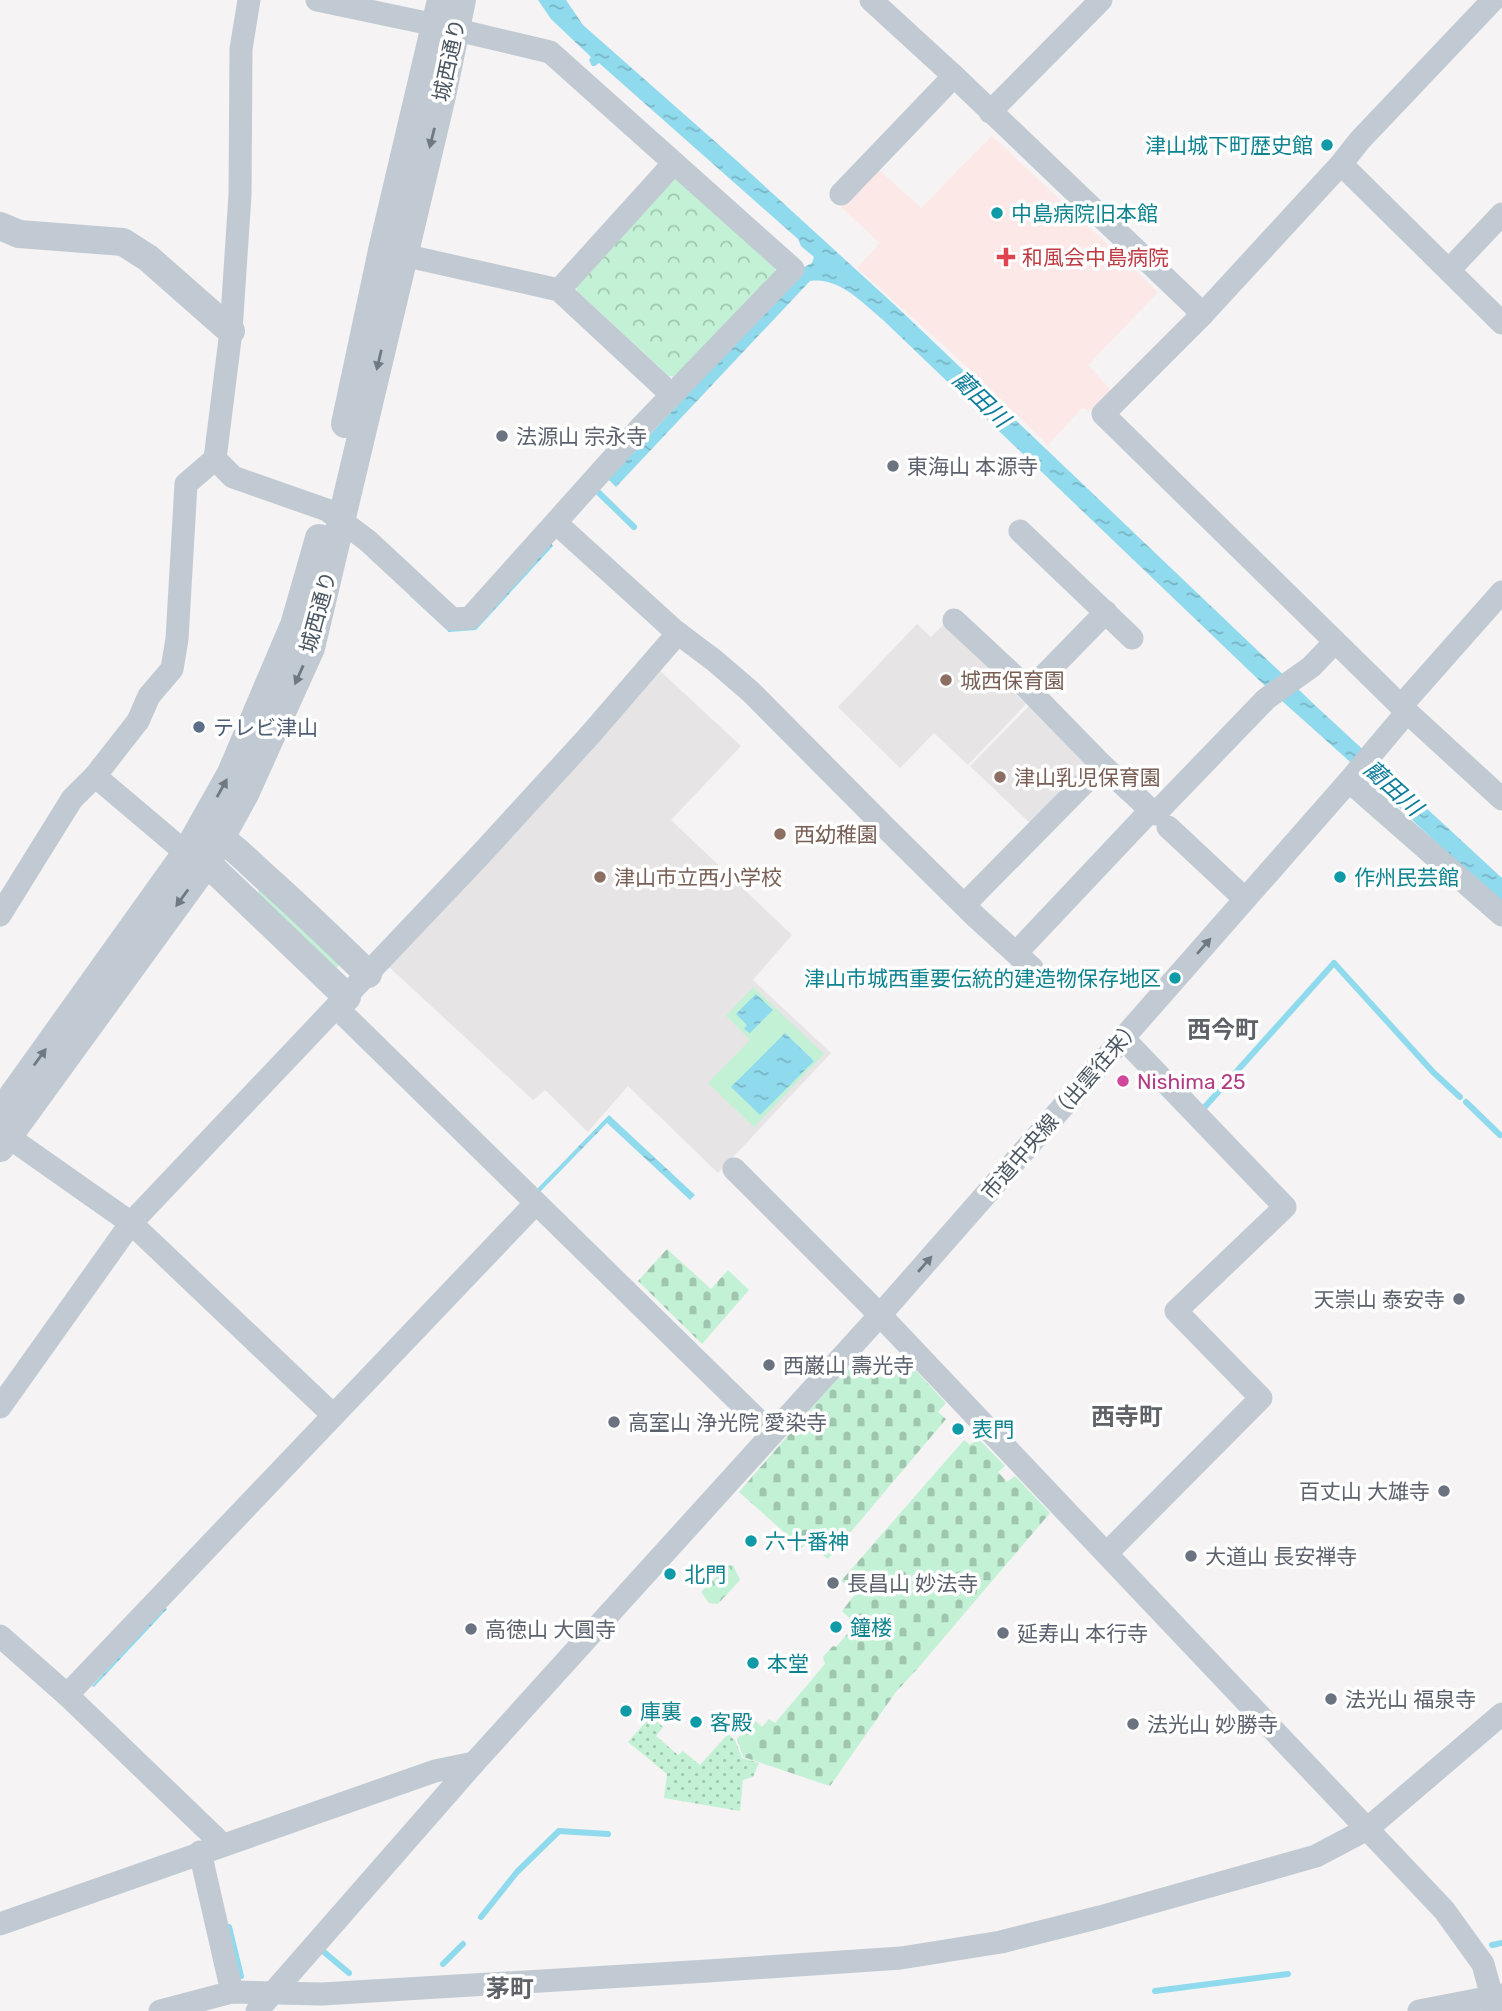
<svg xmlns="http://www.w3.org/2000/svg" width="1502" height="2011" font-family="Rubik,'Noto Sans JP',sans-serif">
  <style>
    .education { fill: #e6e4e5 }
    .medical { fill: #fce8e6 }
    .grass { fill: url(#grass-tufts) }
    .forest { fill: url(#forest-crowns) }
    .cemetery { fill: url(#cemetery-stones) }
    .garden { fill: url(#garden-dots) }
    .pitch { fill: #c3f1d5 }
    .water { fill: url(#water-ripples) }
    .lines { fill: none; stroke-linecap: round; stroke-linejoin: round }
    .stream { stroke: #90daee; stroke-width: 6 }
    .minor { stroke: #c1cad2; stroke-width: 23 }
    .tertiary { stroke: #c1cad2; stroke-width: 28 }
    .oneway { fill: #6e7983 }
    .culture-dot { fill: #0f9aa8; stroke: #fff; stroke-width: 2.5 }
    .health-dot { fill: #e0444e; stroke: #fff; stroke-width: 2.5 }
    .worship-dot { fill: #6b7280; stroke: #fff; stroke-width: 2.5 }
    .education-dot { fill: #8d6e63; stroke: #fff; stroke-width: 2.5 }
    .service-dot { fill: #5c6f8a; stroke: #fff; stroke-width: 2.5 }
    .hotel-dot { fill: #d1479c; stroke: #fff; stroke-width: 2.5 }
    .labels { text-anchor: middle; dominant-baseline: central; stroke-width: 7; stroke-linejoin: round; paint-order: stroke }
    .street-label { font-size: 21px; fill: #4a5661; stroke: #fff }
    .culture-label { font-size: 21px; fill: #0d838f; stroke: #fff; text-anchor: start }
    .health-label { font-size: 21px; fill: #be3a42; stroke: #fff; text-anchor: start }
    .worship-label { font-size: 21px; fill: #5b616d; stroke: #fff; text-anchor: start }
    .education-label { font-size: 21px; fill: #785e54; stroke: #fff; text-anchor: start }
    .service-label { font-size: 21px; fill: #4e5e75; stroke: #fff; text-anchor: start }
    .hotel-label { font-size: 21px; fill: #b23c85; stroke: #fff; text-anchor: start }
    .water-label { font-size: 23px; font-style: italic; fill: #0c7c9b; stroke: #fff }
    .quarter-label { font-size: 24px; font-weight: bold; fill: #5f6368; stroke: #fff }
  </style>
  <defs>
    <pattern id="grass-tufts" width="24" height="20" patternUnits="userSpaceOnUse" patternTransform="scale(1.75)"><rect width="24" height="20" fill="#c3f1d5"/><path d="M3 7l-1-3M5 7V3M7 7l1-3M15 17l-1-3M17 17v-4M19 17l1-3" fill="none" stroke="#a0c6b0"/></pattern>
    <pattern id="forest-crowns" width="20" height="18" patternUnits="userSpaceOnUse" patternTransform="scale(1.75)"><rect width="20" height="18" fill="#c3f1d5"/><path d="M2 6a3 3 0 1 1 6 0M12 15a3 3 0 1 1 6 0" fill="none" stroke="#a0c6b0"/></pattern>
    <pattern id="cemetery-stones" width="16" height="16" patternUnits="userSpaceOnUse" patternTransform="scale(1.75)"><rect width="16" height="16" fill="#c3f1d5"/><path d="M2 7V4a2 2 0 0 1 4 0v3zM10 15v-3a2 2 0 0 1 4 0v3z" fill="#a0c6b0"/></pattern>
    <pattern id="garden-dots" width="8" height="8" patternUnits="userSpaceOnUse" patternTransform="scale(1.75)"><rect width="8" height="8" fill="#c3f1d5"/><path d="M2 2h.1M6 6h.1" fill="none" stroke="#a0c6b0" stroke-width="1.8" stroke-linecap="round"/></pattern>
    <pattern id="water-ripples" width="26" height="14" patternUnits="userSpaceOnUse" patternTransform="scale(1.75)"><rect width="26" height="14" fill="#90daee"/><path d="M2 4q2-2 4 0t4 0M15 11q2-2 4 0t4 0" fill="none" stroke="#78b4c4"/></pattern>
  </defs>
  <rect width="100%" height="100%" fill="#f5f3f3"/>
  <g class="education">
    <polygon points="945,623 1026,704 968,765 934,733 900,768 838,707 917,624 931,637"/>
    <polygon points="659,670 741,746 671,820 792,935 753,980 831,1053 718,1173 628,1086 588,1132 545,1090 533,1100 388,966"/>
    <polygon points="1029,706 1087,760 1087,769 1031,824 970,766"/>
  </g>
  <polygon class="medical" points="992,136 1158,292 1088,365 1111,390 1090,411 1082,408 1048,445 949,350 857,268 880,243 841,207 878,169 921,208"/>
  <polygon class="grass" points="258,888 339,965 335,970 259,900"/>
  <g class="forest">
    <polygon points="679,177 775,264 776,277 682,378 669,376 577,291 576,283 672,178"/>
    <polygon points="733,1565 740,1580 718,1604 709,1603 701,1592 727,1566"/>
  </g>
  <g class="cemetery">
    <polygon points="667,1249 711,1289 728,1270 749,1290 702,1344 638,1281"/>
    <polygon points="855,1358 877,1377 890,1377 906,1360 946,1403 938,1412 946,1419 828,1559 807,1542 802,1548 739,1492"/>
    <polygon points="978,1438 1005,1466 998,1472 1007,1482 1015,1476 1050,1513 918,1668 895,1693 830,1786 743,1757 737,1739 753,1719 762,1727 769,1719 775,1723 825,1664 823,1657 833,1646 836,1647 856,1624 842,1611 856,1593 841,1581 964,1440 970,1445"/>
  </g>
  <polygon class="garden" points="651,1716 663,1727 656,1736 678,1755 683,1751 700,1765 728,1734 735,1740 742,1758 759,1763 753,1777 743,1780 740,1811 664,1798 667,1774 628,1742"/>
  <polygon class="pitch" points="753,987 824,1054 754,1127 708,1083 750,1040 726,1016"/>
  <g class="water">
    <path d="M 538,0 L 566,0 L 583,25 L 736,160 L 898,308 L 1318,708 L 1502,878 L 1502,904 L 1348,760 L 1262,683 L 882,319 C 861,302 839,277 810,281 L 616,487 L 608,479 L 739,340 L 804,267 L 812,263 L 814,257 L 801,246 L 798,239 L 599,63 L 595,66 L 592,66 L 589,60 L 591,57 L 551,19 Z"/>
    <polygon points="550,541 553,546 476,630 449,632 410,596 413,592 448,624"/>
    <polygon points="756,994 773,1010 750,1033 744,1029 747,1025 736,1014"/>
    <polygon points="785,1033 814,1061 760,1115 731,1087"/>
    <polygon points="609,1115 695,1195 690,1200 607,1123 538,1194 535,1191"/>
    <polygon points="165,1607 167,1609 94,1687 92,1686"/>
  </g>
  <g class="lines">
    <g class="stream">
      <polyline points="598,492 634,527"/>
      <polyline points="1466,1102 1500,1135"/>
      <polyline points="1198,1105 1203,1109 1334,963 1433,1072 1460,1097"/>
      <polyline points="481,1917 517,1872 559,1831 608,1834"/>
      <polyline points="229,1927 241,1976"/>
      <polyline points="1492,1945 1502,1943"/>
      <polyline points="324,1952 349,1973"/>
      <polyline points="443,1964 463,1944"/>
      <polyline points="1155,1991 1288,1974"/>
    </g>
    <g class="minor">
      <polyline points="249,0 241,49 240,195 231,331 215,459 233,477 327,510 368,541 452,619 470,618 642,426 793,269 550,52 436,25 317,0"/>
      <polyline points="871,0 954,76 1203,314"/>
      <polyline points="1493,0 1360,140 1341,164 1203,314 1103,414 1407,712 1502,799"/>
      <polyline points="990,112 1101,0"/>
      <polyline points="1341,164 1502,323"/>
      <polyline points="841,194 954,76"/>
      <polyline points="389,248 403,255 559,290 672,395"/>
      <polyline points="1449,270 1502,214"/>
      <polyline points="559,290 674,163"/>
      <polyline points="556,523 675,631 715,661 751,692 887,829 976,917 1032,968"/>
      <polyline points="1020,531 1132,638"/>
      <polyline points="954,620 1026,687 1102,765 1155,814 1266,699 1311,667 1335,642"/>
      <polyline points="1030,690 1106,612"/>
      <polyline points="1401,706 1502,592"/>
      <polyline points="95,776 186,853"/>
      <polyline points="1349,781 1502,915"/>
      <polyline points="1168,827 1245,899"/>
      <polyline points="964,905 1102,765"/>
      <polyline points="0,915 72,799 95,776 138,721 149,696 172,669 177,639 186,484 215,459"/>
      <polyline points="1016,953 1151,810"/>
      <polyline points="336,1007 771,1433"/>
      <polyline points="0,1131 131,1223 333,1415"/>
      <polyline points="734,1169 880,1315 1444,1910 1483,1964 1492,1997"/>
      <polyline points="0,1407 131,1223 482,853 589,736 678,633"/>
      <polyline points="1107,1553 1261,1398 1176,1311 1285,1207 1123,1038"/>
      <polyline points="0,1636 67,1695 223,1845"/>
      <polyline points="67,1695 536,1203"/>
      <polyline points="200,1852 232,1992"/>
      <polyline points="0,1924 435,1771 474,1763"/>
      <polyline points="160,2011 232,1992 322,1994 708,1971 901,1958 1001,1942 1100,1917 1316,1856 1367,1829 1502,1714"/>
      <polyline points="257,2011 474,1763 880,1315 1349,781 1407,712"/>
      <polyline points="1419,2011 1502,1995"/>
    </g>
    <g class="tertiary">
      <polyline points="0,226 19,234 123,242 148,258 231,331"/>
      <polyline points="345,424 383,246 441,0"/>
      <path d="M 206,830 C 229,841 246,860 265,877 C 300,908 334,941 368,974"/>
      <polyline points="192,855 207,863 347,997"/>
      <polyline points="0,1113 186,853 231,773 294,625 319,538"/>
      <polyline points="0,1148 207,863 245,794 311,648 442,96 462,0"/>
      <polyline points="1492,1997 1495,2011"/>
    </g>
  </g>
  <defs><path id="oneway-solid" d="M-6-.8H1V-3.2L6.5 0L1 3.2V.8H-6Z" transform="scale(1.75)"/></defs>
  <g class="oneway">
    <use href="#oneway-solid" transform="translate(432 138) rotate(104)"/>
    <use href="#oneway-solid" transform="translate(379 360) rotate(103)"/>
    <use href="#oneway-solid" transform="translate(299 675) rotate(114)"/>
    <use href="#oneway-solid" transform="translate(222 788) rotate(-61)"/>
    <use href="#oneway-solid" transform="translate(182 898) rotate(126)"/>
    <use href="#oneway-solid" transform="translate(1204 946) rotate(-49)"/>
    <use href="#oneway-solid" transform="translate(40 1057) rotate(-54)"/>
    <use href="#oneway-solid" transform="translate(925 1264) rotate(-49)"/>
  </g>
  <g class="culture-dot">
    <circle cx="1327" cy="145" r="7"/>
    <circle cx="997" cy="213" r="7"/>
    <circle cx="1340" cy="877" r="7"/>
    <circle cx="1175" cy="978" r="7"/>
    <circle cx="958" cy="1429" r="7"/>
    <circle cx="751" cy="1541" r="7"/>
    <circle cx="670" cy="1574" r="7"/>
    <circle cx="836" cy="1627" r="7"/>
    <circle cx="753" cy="1663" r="7"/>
    <circle cx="626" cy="1711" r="7"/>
    <circle cx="696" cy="1722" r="7"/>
  </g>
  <path class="health-dot" d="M1002.5 246.5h7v7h7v7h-7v7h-7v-7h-7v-7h7z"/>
  <g class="worship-dot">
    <circle cx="502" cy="436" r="7"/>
    <circle cx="893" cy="466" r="7"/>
    <circle cx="1459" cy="1299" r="7"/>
    <circle cx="769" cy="1365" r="7"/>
    <circle cx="614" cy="1422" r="7"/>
    <circle cx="1444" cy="1491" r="7"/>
    <circle cx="1191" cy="1556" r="7"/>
    <circle cx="833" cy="1583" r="7"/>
    <circle cx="471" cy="1629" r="7"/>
    <circle cx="1003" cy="1633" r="7"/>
    <circle cx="1331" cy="1699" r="7"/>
    <circle cx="1133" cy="1724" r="7"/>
  </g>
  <g class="education-dot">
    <circle cx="946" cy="680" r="7"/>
    <circle cx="1000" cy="777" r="7"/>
    <circle cx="780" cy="834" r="7"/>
    <circle cx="600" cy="877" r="7"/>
  </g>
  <circle class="service-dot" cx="199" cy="727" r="7"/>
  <circle class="hotel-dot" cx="1123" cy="1081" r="7"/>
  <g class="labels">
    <g class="street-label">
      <text transform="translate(449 60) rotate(-78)">城西通り</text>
      <text transform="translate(318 612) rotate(-75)">城西通り</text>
      <text transform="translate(1061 1109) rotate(-49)">市道中央線（出雲往来）</text>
    </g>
    <g class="culture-label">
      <text x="1313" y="145" text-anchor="end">津山城下町歴史館</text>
      <text x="1011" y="213">中島病院旧本館</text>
      <text x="1354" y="877">作州民芸館</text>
      <text x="1161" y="978" text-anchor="end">津山市城西重要伝統的建造物保存地区</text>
      <text x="972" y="1429">表門</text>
      <text x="765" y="1541">六十番神</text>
      <text x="684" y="1574">北門</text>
      <text x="850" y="1627">鐘楼</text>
      <text x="767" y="1663">本堂</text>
      <text x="640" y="1711">庫裏</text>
      <text x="710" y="1722">客殿</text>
    </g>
    <g class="health-label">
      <text x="1022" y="257">和風会中島病院</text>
    </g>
    <g class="worship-label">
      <text x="516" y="436">法源山 宗永寺</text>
      <text x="907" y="466">東海山 本源寺</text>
      <text x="1445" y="1299" text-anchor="end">天崇山 泰安寺</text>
      <text x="783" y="1365">西巌山 壽光寺</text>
      <text x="628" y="1422">高室山 浄光院 愛染寺</text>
      <text x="1430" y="1491" text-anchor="end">百丈山 大雄寺</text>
      <text x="1205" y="1556">大道山 長安禅寺</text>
      <text x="847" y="1583">長昌山 妙法寺</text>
      <text x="485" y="1629">高徳山 大圓寺</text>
      <text x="1017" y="1633">延寿山 本行寺</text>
      <text x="1345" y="1699">法光山 福泉寺</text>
      <text x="1147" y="1724">法光山 妙勝寺</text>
    </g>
    <g class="education-label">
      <text x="960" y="680">城西保育園</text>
      <text x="1014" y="777">津山乳児保育園</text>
      <text x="794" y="834">西幼稚園</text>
      <text x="614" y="877">津山市立西小学校</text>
    </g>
    <g class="service-label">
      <text x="213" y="727">テレビ津山</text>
    </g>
    <g class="hotel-label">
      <text x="1137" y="1081">Nishima 25</text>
    </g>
    <g class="water-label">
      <text transform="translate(981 399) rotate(44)">藺田川</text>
      <text transform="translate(1393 788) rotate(42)">藺田川</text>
    </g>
    <g class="quarter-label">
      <text x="1223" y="1030">西今町</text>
      <text x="1127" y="1417">西寺町</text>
      <text x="510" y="1989">茅町</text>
    </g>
  </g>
</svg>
